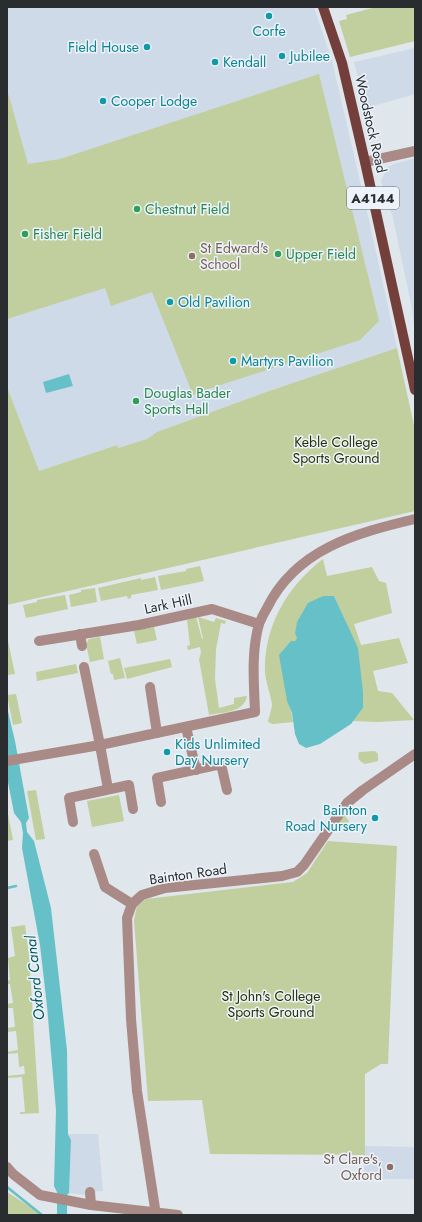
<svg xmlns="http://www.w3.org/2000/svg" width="422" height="1222" font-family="Jost,sans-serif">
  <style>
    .built { fill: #cedae7 }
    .green { fill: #c1ce9d }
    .water { fill: #66c0c8 }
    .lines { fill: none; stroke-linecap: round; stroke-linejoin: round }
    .stream { stroke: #66c0c8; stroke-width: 2.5 }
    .minor { stroke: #aa8a86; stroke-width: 10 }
    .major { stroke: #743f3b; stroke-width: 10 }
    .culture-dot { fill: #0f9aa8; stroke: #ecf3fa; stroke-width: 1.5 }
    .leisure-dot { fill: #2e9e5b; stroke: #ecf3fa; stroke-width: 1.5 }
    .education-dot { fill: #8d6e63; stroke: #ecf3fa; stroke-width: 1.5 }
    .labels { text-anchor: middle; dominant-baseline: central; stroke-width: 3; stroke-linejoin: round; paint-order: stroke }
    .shield { fill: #ecf3fa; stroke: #64686d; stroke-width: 1 }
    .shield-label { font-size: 13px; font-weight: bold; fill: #2a2d30 }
    .culture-label { font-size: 14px; fill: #0d838f; stroke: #ecf3fa; text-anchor: start }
    .street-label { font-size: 14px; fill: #2a2d30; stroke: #ecf3fa }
    .leisure-label { font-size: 14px; fill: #27864d; stroke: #ecf3fa; text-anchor: start }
    .education-label { font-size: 14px; fill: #785e54; stroke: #ecf3fa; text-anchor: start }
    .park-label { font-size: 14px; fill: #293100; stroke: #ecf3fa }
    .water-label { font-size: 15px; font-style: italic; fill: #02575d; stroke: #ecf3fa }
  </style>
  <rect width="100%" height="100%" fill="#dfe6ec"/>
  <g class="built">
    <polygon points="7,7 314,7 332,61 369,220 397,348 266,392 157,432 147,439 118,448 116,445 7,482"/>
    <polygon points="415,48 415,94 366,108 354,62"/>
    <polygon points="415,158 415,335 412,309 393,218 381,181 388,167 394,164"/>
    <polygon points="68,1134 98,1134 103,1191 87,1192 84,1195 69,1193 71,1140"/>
    <polygon points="365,1146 415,1147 415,1179 364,1179"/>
  </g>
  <g class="green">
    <polygon points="376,7 415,7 415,41 350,57 339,21 347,19 346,15"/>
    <polygon points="319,74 379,321 360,340 208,389 193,395 152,292 111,306 105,288 7,319 7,89 28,164 60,159"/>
    <polygon points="397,348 415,430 415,511 7,605 7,387 39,471 117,445 118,448 147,439 157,432 266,392"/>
    <path d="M 323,559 L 327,576 L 372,567 L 379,581 L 386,583 L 392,613 L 354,624 L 361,645 L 399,638 L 408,663 L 373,671 L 378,691 L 392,693 L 414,720 L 378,722 L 353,721 L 363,708 L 345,620 L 334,596 L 323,596 L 295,634 L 297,638 L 295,641 C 292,653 285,677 285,688 C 286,700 292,710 293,722 L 273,724 L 268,722 C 269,717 272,709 272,704 C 270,691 264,679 265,665 C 266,622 290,584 323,559 Z"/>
    <polygon points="200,566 204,581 161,590 158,576 186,571 186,569"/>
    <polygon points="155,577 158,590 131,595 131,598 128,599 127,596 101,601 98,588 141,578 141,580"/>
    <polygon points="95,588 97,602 71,607 69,595 81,592 81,590"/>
    <polygon points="65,595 68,609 26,618 23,605 37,602 37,600"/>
    <path d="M 196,617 L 202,639 L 203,639 L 198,617 L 214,622 L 216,618 L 226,621 L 225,624 L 221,623 L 216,649 L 215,679 L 219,708 L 234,704 L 234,698 L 247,696 C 244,713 223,712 209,715 L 199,659 L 201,653 L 200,647 L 188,650 L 187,646 L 190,645 L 187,620 Z"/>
    <polygon points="154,627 157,640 137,644 134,631"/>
    <polygon points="7,636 15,674 7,675"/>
    <polygon points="100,637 104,659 90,662 86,644 89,639"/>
    <polygon points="120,658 125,678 114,680 113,674 111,674 108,661"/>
    <polygon points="170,659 172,667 127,679 124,668"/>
    <polygon points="76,664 78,673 37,681 36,672"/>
    <polygon points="16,694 22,723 13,725 7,695"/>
    <path d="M 375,751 L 378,754 L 378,761 L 365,764 C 359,761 357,759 359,752 Z"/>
    <polygon points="36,790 45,839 36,840 27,791"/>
    <polygon points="119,795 124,821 92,827 87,801"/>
    <polygon points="7,809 13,840 7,841"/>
    <polygon points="344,814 349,821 339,832 335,831 333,829"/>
    <polygon points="328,841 397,846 388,1064 381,1064 365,1074 365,1155 210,1154 202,1100 148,1101 134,920 137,906 146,899 293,882 307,873"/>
    <polygon points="25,925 29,955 39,1113 20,1114 20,1112 25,1112 22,1077 7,1078 7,1076 25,1074 24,1066 19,1067 18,1053 7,1054 7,1052 18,1050 16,1031 7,1032 7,1028 15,1027 13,1008 7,1008 7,1004 13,1003 10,984 7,984 7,981 10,980 8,958 15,956 11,927"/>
    <polygon points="7,1192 43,1215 7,1215"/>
  </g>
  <g class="water">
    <polygon points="69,374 73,386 46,393 43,382"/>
    <polygon points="323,596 334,596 358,648 363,692 363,708 351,724 320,744 306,748 299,744 295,734 292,713 287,701 279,655 291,641 295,641 297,638 295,634 297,622 308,603"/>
    <polygon points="7,707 15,741 29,818 26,823 27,832 34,841 51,908 67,1050 68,1134 71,1140 69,1193 67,1195 67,1215 57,1215 57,1192 54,1186 56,1110 47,1006 40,945 22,848 23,833 21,822 14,813 7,777"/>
  </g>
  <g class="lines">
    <g class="stream">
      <polyline points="7,888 16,886"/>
      <polyline points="7,1187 42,1215"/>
    </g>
    <g class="minor">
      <polyline points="365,162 415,151"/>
      <polyline points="80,634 82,646"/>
      <polyline points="39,641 139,625 212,609 259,624"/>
      <polyline points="84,667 100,745 108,789"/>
      <polyline points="150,687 157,733"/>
      <polyline points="186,727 196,770"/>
      <path d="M 7,761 L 100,745 L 255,712 C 254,684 251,652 259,624 C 261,619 264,613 267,608 C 296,549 356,533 415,519"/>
      <polyline points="161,802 157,778 221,764 227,790"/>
      <polyline points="73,822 69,798 129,785 133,809"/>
      <polyline points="94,854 105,887 132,904"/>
      <polyline points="7,1167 13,1174 40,1195 91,1205 178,1215"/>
      <polyline points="90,1192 91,1205"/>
      <polyline points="156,1215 137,1091 131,1019 127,918 132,904 142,895 165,888 282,876 297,872 304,865 347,803 363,790 415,754"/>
    </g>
    <polyline class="major" points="323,7 342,63 365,162 415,390"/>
  </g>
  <g class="culture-dot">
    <circle cx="269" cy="16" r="4"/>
    <circle cx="147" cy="47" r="4"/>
    <circle cx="282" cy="56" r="4"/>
    <circle cx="215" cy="62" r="4"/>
    <circle cx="103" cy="101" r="4"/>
    <circle cx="170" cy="302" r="4"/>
    <circle cx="233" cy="361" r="4"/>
    <circle cx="167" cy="752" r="4"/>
    <circle cx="375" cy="818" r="4"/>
  </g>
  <g class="leisure-dot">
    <circle cx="137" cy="209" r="4"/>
    <circle cx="25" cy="234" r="4"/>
    <circle cx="278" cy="254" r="4"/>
    <circle cx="136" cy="401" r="4"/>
  </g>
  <g class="education-dot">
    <circle cx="192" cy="256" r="4"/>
    <circle cx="390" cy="1167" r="4"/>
  </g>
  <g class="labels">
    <rect class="shield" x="347" y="187" width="52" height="22" rx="3"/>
    <g class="shield-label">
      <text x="373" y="198">A4144</text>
    </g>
    <g class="culture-label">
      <text x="269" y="31" text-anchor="middle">Corfe</text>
      <text x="139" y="47" text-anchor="end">Field House</text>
      <text x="290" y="56">Jubilee</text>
      <text x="223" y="62">Kendall</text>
      <text x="111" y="101">Cooper Lodge</text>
      <text x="178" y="302">Old Pavilion</text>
      <text x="241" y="361">Martyrs Pavilion</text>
      <text x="175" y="744">Kids Unlimited<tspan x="175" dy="16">Day Nursery</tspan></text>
      <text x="367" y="810" text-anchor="end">Bainton<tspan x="367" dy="16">Road Nursery</tspan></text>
    </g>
    <g class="street-label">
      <text transform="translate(371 124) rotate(77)">Woodstock Road</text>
      <text transform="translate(168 604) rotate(-12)">Lark Hill</text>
      <text transform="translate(188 874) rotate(-8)">Bainton Road</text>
    </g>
    <g class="leisure-label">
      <text x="145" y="209">Chestnut Field</text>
      <text x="33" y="234">Fisher Field</text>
      <text x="286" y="254">Upper Field</text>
      <text x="144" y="393">Douglas Bader<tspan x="144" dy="16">Sports Hall</tspan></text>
    </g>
    <g class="education-label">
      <text x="200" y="248">St Edward's<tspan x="200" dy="16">School</tspan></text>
      <text x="382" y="1159" text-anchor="end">St Clare's,<tspan x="382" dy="16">Oxford</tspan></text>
    </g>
    <g class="park-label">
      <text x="336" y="442">Keble College<tspan x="336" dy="16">Sports Ground</tspan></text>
      <text x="271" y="996">St John's College<tspan x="271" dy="16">Sports Ground</tspan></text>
    </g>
    <g class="water-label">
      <text transform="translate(35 978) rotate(-96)">Oxford Canal</text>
    </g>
  </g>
  <rect width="422" height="1222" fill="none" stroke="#2a2d30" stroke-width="16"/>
</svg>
